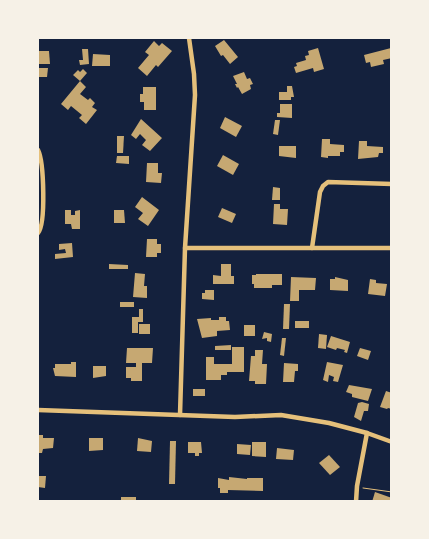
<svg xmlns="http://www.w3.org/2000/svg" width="429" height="539" font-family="Poppins,sans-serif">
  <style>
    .building { fill: #c6a872 }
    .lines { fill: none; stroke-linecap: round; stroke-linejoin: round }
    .path { stroke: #e5c07b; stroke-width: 1 }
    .minor { stroke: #e5c07b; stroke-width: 4.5 }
  </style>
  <rect width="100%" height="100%" fill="#14213d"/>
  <g class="building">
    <polygon points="224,40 238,57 230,64 223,55 221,56 215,46"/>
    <polygon points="154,41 159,46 162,43 172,51 158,67 156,65 147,76 138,68 149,55 145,52"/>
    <polygon points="318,48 324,69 314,72 313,68 296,73 294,67 297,66 296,63 306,60 305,56 309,55 308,51"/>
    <polygon points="391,48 392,58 383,60 384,64 371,67 370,62 366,63 364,55"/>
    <polygon points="82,49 88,49 89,64 80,65 79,60 83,60"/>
    <polygon points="38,51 49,51 50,64 38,64"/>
    <polygon points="93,54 110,55 110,66 92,66"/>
    <polygon points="38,68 48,68 47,77 38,77"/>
    <polygon points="83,69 87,73 80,81 73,75 78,70 80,72"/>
    <polygon points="244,72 247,79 250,78 253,84 250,85 251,89 242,94 238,87 237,88 235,84 237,84 233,76"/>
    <polygon points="80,81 86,87 80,94 88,100 90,98 95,103 92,107 97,110 86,124 79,118 82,115 71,106 68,110 61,104"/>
    <polygon points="287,86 292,86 294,97 291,97 291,100 279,100 279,92 287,92"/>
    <polygon points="143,87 156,87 156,110 144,110 144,102 140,102 140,94 143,94"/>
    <polygon points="280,104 292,104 292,118 277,117 277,113 280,113"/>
    <polygon points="225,117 242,126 236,137 220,128"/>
    <polygon points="141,119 162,138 150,151 142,145 146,140 140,134 136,139 131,135"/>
    <polygon points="275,120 280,120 278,135 273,134"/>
    <polygon points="117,136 124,136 123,153 117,153"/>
    <polygon points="322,139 330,139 330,144 344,145 344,152 340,152 340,156 328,156 328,158 321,157"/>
    <polygon points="359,141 367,141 367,146 383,147 383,153 379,153 378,157 358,159"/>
    <polygon points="279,146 296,146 296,158 279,156"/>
    <polygon points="223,155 239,164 233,175 217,166"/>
    <polygon points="117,156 129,156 129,164 116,163"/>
    <polygon points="147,163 158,163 158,173 162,173 161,183 146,182"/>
    <polygon points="273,187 280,188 280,200 272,200"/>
    <polygon points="142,197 159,210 148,226 138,219 143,213 135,207"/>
    <polygon points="274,204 280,204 280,209 288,209 287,225 273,224"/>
    <polygon points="222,208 236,214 232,223 218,217"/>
    <polygon points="65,210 71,210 71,215 75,215 75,211 80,210 80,229 72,229 71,224 65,224"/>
    <polygon points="114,210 124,210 125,223 114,223"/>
    <polygon points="147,239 157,239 157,244 161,244 161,253 157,253 157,257 146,257"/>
    <polygon points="72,243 73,257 55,259 55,254 66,253 65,249 59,250 59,244"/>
    <polygon points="109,264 128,265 128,269 109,269"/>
    <polygon points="221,264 231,264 231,276 234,276 234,284 213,284 213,275 221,276"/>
    <polygon points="135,273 145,274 144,286 147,286 147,298 133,297"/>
    <polygon points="256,274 282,274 282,285 272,285 272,288 254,288 254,284 252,284 252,275 256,275"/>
    <polygon points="291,277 316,278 315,290 299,290 299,301 290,301"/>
    <polygon points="335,277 348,280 348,291 330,290 330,279 335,279"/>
    <polygon points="370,279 376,280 376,283 387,284 385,296 368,294"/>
    <polygon points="205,290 214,290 214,300 202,299 202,293 205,293"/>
    <rect x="120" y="302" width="14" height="5"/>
    <polygon points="284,304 290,304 289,329 283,329"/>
    <polygon points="139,309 143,309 143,322 138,322 138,333 132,333 132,317 139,317"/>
    <polygon points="219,317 226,317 226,321 229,321 230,330 217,331 217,336 202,338 197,319 211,318 211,320 219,320"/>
    <rect x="295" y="321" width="14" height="7"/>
    <rect x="139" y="324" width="11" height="10"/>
    <rect x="244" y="325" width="11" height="11"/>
    <polygon points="264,332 272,334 271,342 267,341 267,338 262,339"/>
    <polygon points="319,334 327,335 326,349 318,348"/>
    <polygon points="331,336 350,342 347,353 344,352 345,350 337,348 336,350 327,347"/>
    <polygon points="282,338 286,338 284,356 280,355"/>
    <polygon points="231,345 231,350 215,350 215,346"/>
    <polygon points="232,347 244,347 244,372 227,372 227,375 221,375 221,380 206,380 206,357 214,357 214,364 232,364"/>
    <polygon points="127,348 153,348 152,363 142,363 142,381 131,381 131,378 126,378 126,367 136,367 136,363 126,363"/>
    <polygon points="360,348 371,351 368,360 357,356"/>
    <polygon points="255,350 263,350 262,364 267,364 266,384 255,384 255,381 249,381 251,356 255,356"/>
    <polygon points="71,362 76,362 76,377 55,376 53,368 55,368 55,364 71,364"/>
    <polygon points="327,362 343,365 338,382 333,381 334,377 329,375 328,382 323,380"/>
    <polygon points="284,363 298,364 298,371 295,371 294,382 283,382"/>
    <polygon points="93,366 106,366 106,376 93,378"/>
    <polygon points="349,385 372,389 368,401 352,397 352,394 346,392"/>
    <rect x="193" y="389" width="12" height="7"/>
    <polygon points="386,391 392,393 392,409 388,408 387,409 380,407"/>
    <polygon points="362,402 369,404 368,411 364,411 361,421 354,417 358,403"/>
    <polygon points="38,435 43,435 43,438 54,438 53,448 43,449 42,453 38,453"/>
    <polygon points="89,438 103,438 103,450 89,451"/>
    <polygon points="138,438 152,441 151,452 137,451"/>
    <polygon points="170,441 176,441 175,484 169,484"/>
    <polygon points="188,442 201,442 202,453 199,453 199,456 195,456 195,453 188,453"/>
    <polygon points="252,442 266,442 266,457 252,456"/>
    <polygon points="237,444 251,445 250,455 237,454"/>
    <polygon points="277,448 294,450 293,460 276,459"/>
    <polygon points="329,455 340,467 330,475 319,463"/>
    <polygon points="38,476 46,476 45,488 38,487"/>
    <polygon points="229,477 247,479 247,478 263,478 263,491 228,490 228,493 220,493 220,488 218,488 218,478 229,480"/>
    <polygon points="375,492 392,498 392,502 372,502"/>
    <rect x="121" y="497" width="15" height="5"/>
  </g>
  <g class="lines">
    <polyline class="path" points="363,488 392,492"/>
    <g class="minor">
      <path d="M 38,150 C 44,162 46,224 38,233"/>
      <polyline points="185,248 392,248"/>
      <polyline points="312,248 320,192 323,186 328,182 392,184"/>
      <polyline points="38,410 235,417 281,415 329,423 367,433 392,442"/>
      <polyline points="180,415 185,248 195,95 194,74 189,38"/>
      <polyline points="356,502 357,486 367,433"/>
    </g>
  </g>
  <rect width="429" height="539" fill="none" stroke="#f6f1e7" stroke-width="78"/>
</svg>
